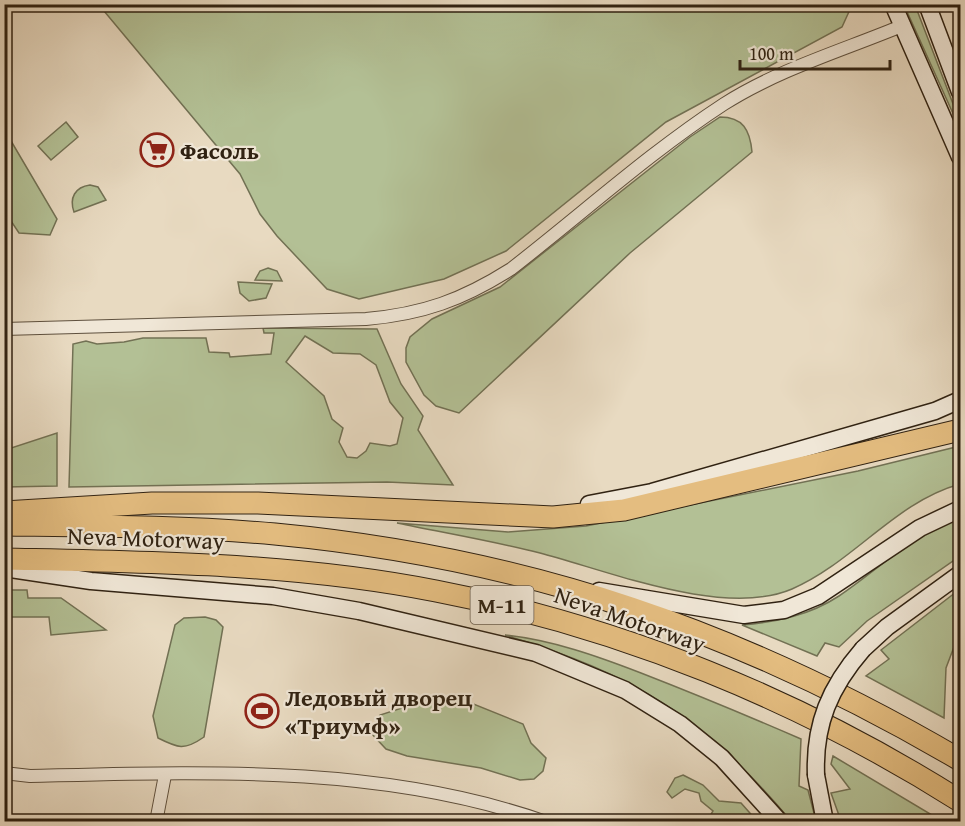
<svg xmlns="http://www.w3.org/2000/svg" width="965" height="826" font-family="'Gentium Book Plus',serif">
  <style>
    .green { fill: #b3c095; stroke: #727154; stroke-width: 1.5; fill-rule: evenodd }
    .lines { fill: none; stroke-linecap: round; stroke-linejoin: round }
    .street-casing { stroke: #5e503e; stroke-width: 14 }
    .secondary-casing { stroke: #302212; stroke-width: 19 }
    .highway-casing { stroke: #302212; stroke-width: 23 }
    .street { stroke: #f0e7d7; stroke-width: 12 }
    .secondary { stroke: #f0e7d7; stroke-width: 16 }
    .highway { stroke: #e4bd80; stroke-width: 21 }
    .secondary-bridge-casing { stroke: #302212; stroke-width: 19; stroke-linecap: butt }
    .secondary-bridge { stroke: #f0e7d7; stroke-width: 16 }
    .labels { text-anchor: middle; dominant-baseline: central; stroke-width: 4.5; stroke-linejoin: round; paint-order: stroke }
    .shield { fill: #f0e7d7; stroke: #6a5d4d; stroke-width: 1.5 }
    .shield-label { font-size: 22px; font-weight: bold; fill: #302212 }
    .poi-label { font-size: 24px; font-weight: bold; fill: #302212; stroke: #f0e7d7; text-anchor: start }
    .street-label { font-size: 24px; fill: #302212; stroke: #f0e7d7 }
  </style>
  <rect width="100%" height="100%" fill="#e8dac1"/>
  <filter id="stains"><feTurbulence type="fractalNoise" baseFrequency=".00333" numOctaves="4"/><feColorMatrix values="0 0 0 0 .2 0 0 0 0 .09 0 0 0 0 .02 0 0 0 .5 -.17"/></filter>
  <radialGradient id="worn" r=".72"><stop offset=".6" stop-color="#630" stop-opacity="0"/><stop offset="1" stop-color="#630" stop-opacity=".3"/></radialGradient>
  <g class="green">
    <polygon points="99,5 852,5 842,27 666,122 506,251 444,279 359,299 327,289 277,236 260,214 240,174"/>
    <polygon points="904,5 915,5 960,122 960,129"/>
    <path d="M 720,117 C 743,117 750,130 752,152 L 630,253 L 459,413 L 436,406 L 424,395 L 406,362 L 406,348 L 410,337 L 432,319 L 500,287 L 690,137 Z"/>
    <polygon points="66,122 78,137 51,160 38,146"/>
    <polygon points="4,129 57,219 50,235 19,233 5,212"/>
    <path d="M 90,185 L 98,187 L 106,200 L 74,212 C 69,198 75,187 90,185 Z"/>
    <polygon points="268,268 277,271 282,281 255,280 260,271"/>
    <polygon points="238,282 272,284 266,298 249,301 240,293"/>
    <path d="M 263,328 L 377,329 L 401,384 L 423,416 L 418,430 L 453,485 L 387,482 L 69,487 L 73,344 L 86,341 L 97,344 L 124,342 L 143,338 L 206,338 L 209,352 L 229,353 L 230,357 L 271,354 L 274,333 L 264,333 ZM 305,336 L 333,353 L 360,354 L 376,365 L 390,402 L 403,418 L 397,444 L 390,446 L 370,443 L 366,451 L 357,458 L 347,457 L 339,442 L 343,428 L 332,419 L 324,396 L 286,362 Z"/>
    <polygon points="57,433 57,486 5,487 5,450"/>
    <path d="M 960,446 L 960,484 C 895,502 854,562 792,589 C 724,618 609,571 540,553 C 493,541 445,533 397,523 L 508,532 L 586,526 L 858,471 Z"/>
    <path d="M 960,518 L 960,556 L 867,621 L 839,647 L 825,643 L 817,656 L 742,625 C 777,622 810,615 839,596 C 878,570 915,532 960,518 Z"/>
    <polygon points="960,589 960,631 946,668 944,718 866,676 889,659 881,650"/>
    <polygon points="5,590 27,590 28,598 61,598 106,630 51,635 49,617 5,617"/>
    <path d="M 205,617 L 216,620 L 223,627 L 204,737 C 184,751 178,748 158,738 L 153,716 L 175,625 L 184,618 Z"/>
    <path d="M 505,635 C 552,640 597,656 641,673 C 695,694 748,716 801,739 L 799,786 L 808,790 L 816,821 L 791,821 C 704,717 634,674 505,635 Z"/>
    <polygon points="439,696 461,699 523,724 531,743 546,758 543,771 534,779 520,780 481,768 407,756 386,749 372,734 380,715"/>
    <polygon points="833,756 942,821 841,821 831,793 850,789 831,764"/>
    <polygon points="683,775 703,785 719,801 741,803 757,821 707,821 713,811 701,801 699,793 685,789 672,798 667,792 675,778"/>
  </g>
  <g class="lines">
    <g class="street-casing">
      <g id="street">
        <path d="M 4,329 L 366,319 C 423,314 462,300 511,269 C 582,214 649,153 724,104 C 779,69 844,50 904,25"/>
        <path d="M 4,773 L 30,776 C 201,772 381,764 546,822"/>
        <polyline points="156,822 165,775"/>
      </g>
    </g>
    <g class="secondary-casing">
      <g id="secondary">
        <polyline points="893,4 960,157"/>
        <polyline points="927,4 960,92"/>
        <polyline points="589,504 652,492 935,411 960,400"/>
        <polyline points="4,568 91,581 273,596 359,611 536,653 625,690 680,724 722,758 780,822"/>
        <polyline points="599,591 744,615 784,610 818,596 920,528 960,509"/>
        <polyline points="863,649 887,627 960,574"/>
        <polyline points="816,775 825,822"/>
      </g>
    </g>
    <g class="highway-casing">
      <g id="highway">
        <polyline points="4,512 152,503 258,503 553,517 624,510 960,430"/>
        <path d="M 4,525 C 95,526 186,526 275,534 C 529,558 742,632 960,760"/>
        <path d="M 4,559 C 148,562 294,563 436,591 C 622,627 800,700 960,801"/>
      </g>
    </g>
    <use href="#street" class="street"/>
    <use href="#secondary" class="secondary"/>
    <use href="#highway" class="highway"/>
    <g class="secondary-bridge-casing">
      <path id="secondary-bridge" d="M 816,775 C 814,724 830,687 863,649"/>
    </g>
    <use href="#secondary-bridge" class="secondary-bridge"/>
  </g>
  <defs>
    <g id="supermarket-ring" transform="scale(1.725)"><circle r="9.5" fill="#f0e7d7" stroke="#8f2418" stroke-width="1.5"/><path d="M-6-5.5h2.5l.6 2H6L4.5 2H-2.5L-4.4-4H-6ZM-1.5 3.2a1.3 1.3 0 1 0 .1 0ZM3 3.2a1.3 1.3 0 1 0 .1 0Z" fill="#8f2418"/></g>
    <g id="stadium-ring" transform="scale(1.725)"><circle r="9.5" fill="#f0e7d7" stroke="#8f2418" stroke-width="1.5"/><path d="M0-5a6.5 5 0 1 0 0 10a6.5 5 0 1 0 0-10ZM-3.5-1.8h7v3.6h-7Z" fill="#8f2418"/></g>
  </defs>
  <g fill-rule="evenodd">
    <use href="#supermarket-ring" x="157" y="150"/>
    <use href="#stadium-ring" x="262" y="711"/>
  </g>
  <g class="labels">
    <rect class="shield" x="470.5" y="586" width="63" height="38" rx="4.5"/>
    <g class="shield-label">
      <text x="502" y="605">М-11</text>
    </g>
    <g class="poi-label">
      <text x="180" y="150">Фасоль</text>
      <text x="285" y="697">Ледовый дворец<tspan x="285" dy="28">«Триумф»</tspan></text>
    </g>
    <g class="street-label">
      <text transform="translate(146 538) rotate(2)">Neva Motorway</text>
      <text transform="translate(630 619) rotate(19)">Neva Motorway</text>
    </g>
  </g>
  <rect width="965" height="826" fill="none" stroke="#e8dac1" stroke-width="24"/>
  <rect x="6" y="6" width="953" height="814" fill="none" stroke="#302212" stroke-width="3"/>
  <rect x="12" y="12" width="941" height="802" fill="none" stroke="#302212" stroke-width="1.5"/>
  <path d="M740 60v9h150v-9" fill="none" stroke="#302212" stroke-width="3"/>
  <text x="749" y="60" font-size="18" fill="#302212" stroke="#f0e7d7" stroke-width="4.5" paint-order="stroke">100 m</text>
  <rect width="100%" height="100%" filter="url(#stains)"/>
  <rect width="100%" height="100%" fill="url(#worn)"/>
</svg>
